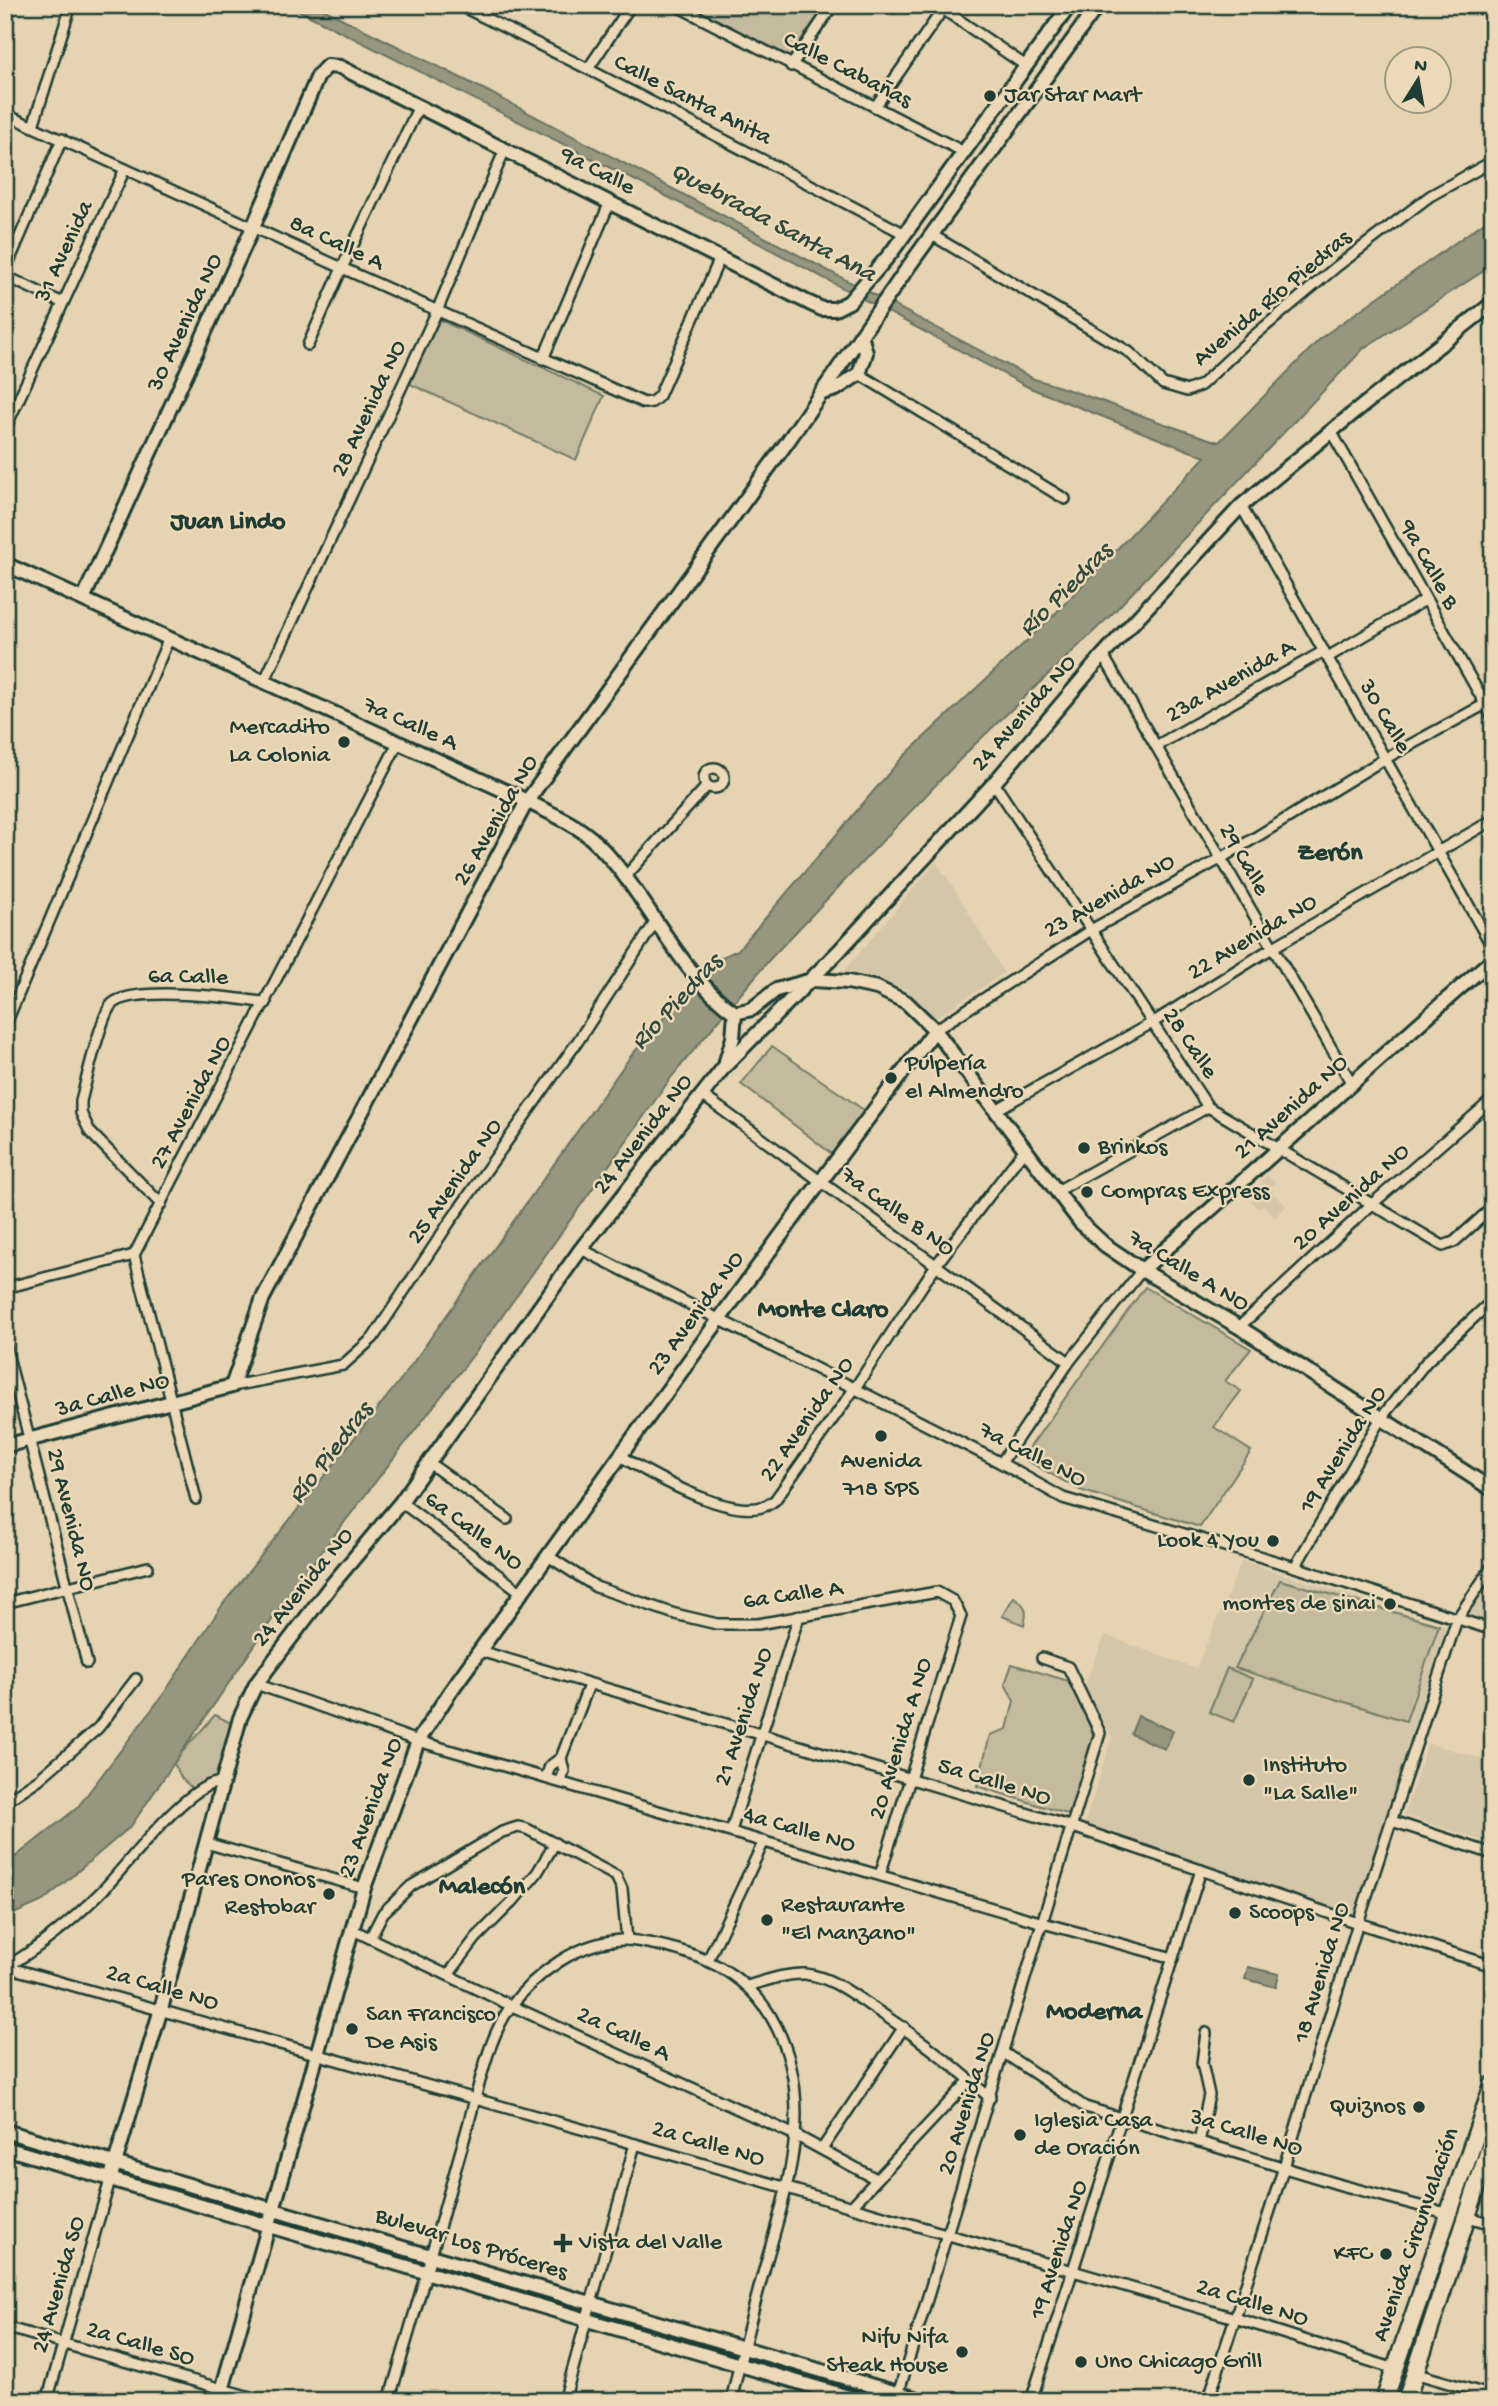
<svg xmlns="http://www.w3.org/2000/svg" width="1498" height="2406" font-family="'Gochi Hand',sans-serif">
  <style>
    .built { fill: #d4c6a8 }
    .green { fill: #c4ba9d; stroke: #727c68; stroke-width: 2 }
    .water { fill: #979780; stroke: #677362; stroke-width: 2 }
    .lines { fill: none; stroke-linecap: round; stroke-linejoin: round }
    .street-casing { stroke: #1f3d34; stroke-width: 14 }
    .secondary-casing { stroke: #1f3d34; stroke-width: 18 }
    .highway-casing { stroke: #1f3d34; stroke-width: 21 }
    .street { stroke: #edd9b7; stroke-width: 9 }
    .secondary { stroke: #edd9b7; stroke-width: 12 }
    .highway { stroke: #edd9b7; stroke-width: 16 }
    .poi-dot { fill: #1f3d34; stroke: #edd9b7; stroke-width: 2.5 }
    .labels { text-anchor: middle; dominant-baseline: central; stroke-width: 5; stroke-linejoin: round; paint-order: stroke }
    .street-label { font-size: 24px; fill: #1f3d34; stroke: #edd9b7 }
    .poi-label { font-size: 24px; fill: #1f3d34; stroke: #edd9b7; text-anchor: start }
    .water-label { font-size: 26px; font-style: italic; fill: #314a3f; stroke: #edd9b7 }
    .neighbourhood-label { font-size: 26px; font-weight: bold; fill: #1f3d34; stroke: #edd9b7 }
  </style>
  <rect width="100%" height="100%" fill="#e5d3b2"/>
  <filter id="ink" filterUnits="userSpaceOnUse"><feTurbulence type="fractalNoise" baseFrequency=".0143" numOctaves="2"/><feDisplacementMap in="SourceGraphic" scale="14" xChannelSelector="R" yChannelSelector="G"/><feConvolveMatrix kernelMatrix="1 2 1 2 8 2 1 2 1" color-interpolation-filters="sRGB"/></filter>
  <g filter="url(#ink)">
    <g class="built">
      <polygon points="936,862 954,888 1004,973 935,1018 906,990 884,981 844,971"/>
      <polygon points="1267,1175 1275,1183 1269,1189 1286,1206 1275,1217 1263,1205 1259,1209 1251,1201 1264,1187 1260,1183"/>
      <polygon points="1242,1561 1452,1628 1353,1915 1085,1823 1112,1737 1084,1687 1105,1635 1196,1669"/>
      <polygon points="1493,1575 1493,1622 1467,1614"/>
      <polygon points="1428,1743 1493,1762 1493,1844 1404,1815"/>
    </g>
    <g class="green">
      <polygon points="687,5 825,5 790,57"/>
      <polygon points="438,319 604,396 576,460 410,384"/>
      <polygon points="772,1046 865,1111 832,1154 741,1084"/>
      <polygon points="1145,1287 1251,1349 1225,1381 1241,1391 1214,1427 1251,1451 1200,1527 1080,1490 1022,1458"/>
      <polygon points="1280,1580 1439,1625 1406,1721 1235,1668"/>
      <path d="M 1014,1597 C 1026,1605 1028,1611 1024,1625 L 1002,1616 Z"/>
      <polygon points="1012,1664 1072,1682 1094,1737 1070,1815 977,1786 990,1735 1007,1729 1014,1701 1005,1684"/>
      <polygon points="1227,1668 1253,1679 1234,1722 1209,1712"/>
      <polygon points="215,1715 233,1724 217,1779 195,1791 182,1779 173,1762"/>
    </g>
    <g class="water">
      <path d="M 288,5 L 315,5 L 489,92 L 1034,379 C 1097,397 1156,423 1219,442 L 1322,337 L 1493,216 L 1493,265 L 1364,348 L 1112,614 L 971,748 L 769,960 L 673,1075 L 493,1329 L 293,1589 L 131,1826 L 43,1901 L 5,1918 L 5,1865 L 77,1808 L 165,1692 L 223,1604 L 405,1374 L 630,1057 L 713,961 L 738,950 L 901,759 L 1052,617 L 1205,457 L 1030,388 L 747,237 Z"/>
      <polygon points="1138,1716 1173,1731 1165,1749 1131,1734"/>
      <polygon points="1248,1967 1279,1974 1276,1987 1245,1979"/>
    </g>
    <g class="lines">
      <g class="street-casing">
        <g id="street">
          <polyline points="459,5 588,69 905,234"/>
          <polyline points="675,5 964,152"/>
          <polyline points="937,5 1026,66"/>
          <polyline points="791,66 833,5"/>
          <polyline points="588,69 631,5"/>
          <polyline points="875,107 943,9"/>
          <polyline points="5,114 342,268 644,403 652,402 659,396 720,258"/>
          <polyline points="33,126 71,5"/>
          <polyline points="932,235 1129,352 1163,384 1187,391 1201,385 1249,340 1336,267 1430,196 1493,161"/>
          <polyline points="5,271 62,139"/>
          <polyline points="5,276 63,303"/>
          <polyline points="308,345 342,268 419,106"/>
          <polyline points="543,359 610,202"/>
          <polyline points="859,374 1065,499"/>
          <polyline points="5,429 125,169"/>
          <polyline points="1331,431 1493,718"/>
          <polyline points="1241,506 1493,948"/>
          <polyline points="1103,655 1351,1082"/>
          <polyline points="1328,657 1425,600"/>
          <polyline points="264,682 437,311 505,149"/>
          <polyline points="1156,746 1324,651"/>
          <circle cx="714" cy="778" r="10"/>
          <polyline points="994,783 1208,1107 1443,1246 1454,1242 1493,1207"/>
          <polyline points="625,877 707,786"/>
          <polyline points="5,1026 169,638"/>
          <polyline points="935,1030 1091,930 1220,859 1386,758 1493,700"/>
          <polyline points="702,1095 1069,1362"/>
          <polyline points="996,1110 1152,1023 1272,948 1493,820"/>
          <polyline points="1057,1191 1208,1107"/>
          <path d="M 161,1204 L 90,1132 L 81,1113 L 81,1101 C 86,1082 101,1015 112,1004 C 132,985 238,998 266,1003"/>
          <polyline points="581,1249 1001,1463 1063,1498 1295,1567 1493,1630"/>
          <polyline points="5,1288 134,1255"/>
          <polyline points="1239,1327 1371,1205 1493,1099"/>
          <polyline points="5,1345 87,1663"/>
          <polyline points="232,1386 343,1365 373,1338 449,1223 578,1041 656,921"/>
          <path d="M 620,1456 C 652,1475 743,1529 775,1500 L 855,1388 L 936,1265 L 1025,1149"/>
          <polyline points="429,1463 507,1519"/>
          <polyline points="1001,1463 1069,1362 1142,1270"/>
          <polyline points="196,1499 134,1255 398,743"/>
          <polyline points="401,1502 522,1593"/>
          <polyline points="548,1556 596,1587 675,1614 717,1624 758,1624 937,1592 953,1601 961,1616 880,1875"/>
          <polyline points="1295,1567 1381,1418 1427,1361 1493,1300"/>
          <polyline points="5,1603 148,1567"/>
          <polyline points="480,1651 1073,1827 1358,1923 1493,1966"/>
          <polyline points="256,1684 418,1741 1043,1923 1173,1958"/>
          <polyline points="561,1758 564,1771 561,1782"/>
          <polyline points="546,1778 550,1766 561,1758 589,1685"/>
          <polyline points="5,1802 39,1779 98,1728 136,1679"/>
          <polyline points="1392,1821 1493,1854"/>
          <polyline points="731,1831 799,1616"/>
          <polyline points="206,1843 364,1888"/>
          <polyline points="353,1930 512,2006 795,2135 876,2179"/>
          <polyline points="370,1938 383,1913 411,1886 502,1832 518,1827 527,1829 616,1876 622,1889 627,1940"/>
          <polyline points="708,1960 764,1841"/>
          <path d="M 6,1967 C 41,1947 73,1920 102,1891 C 125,1868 191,1778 222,1783"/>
          <polyline points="7,1967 635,2144 1235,2318 1395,2369"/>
          <polyline points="448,1975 476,1938 514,1900 537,1873 555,1843"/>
          <path d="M 747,1986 C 765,1981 786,1973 805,1974 C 831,1977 851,1993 872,2007 C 914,2034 953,2064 990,2098"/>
          <polyline points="1004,2053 1085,2107 1341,2185 1450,2214"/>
          <polyline points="1199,2142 1209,2095 1202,2063 1206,2033"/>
          <polyline points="822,2149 904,2027"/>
          <polyline points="851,2207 970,2080"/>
          <polyline points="1467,2217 1493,2224"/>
          <polyline points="5,2327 264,2401"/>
          <polyline points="1414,2373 1493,2396"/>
          <polyline points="47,2401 110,2180"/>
          <path d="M 389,2401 C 415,2313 440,2224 465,2136 C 476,2099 487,2040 509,2009 C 535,1973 580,1940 626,1940 C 633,1940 641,1942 648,1943 C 697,1952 743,1971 770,2015 C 819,2097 788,2184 764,2270 C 752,2313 741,2357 731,2401"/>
          <polyline points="564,2401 635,2144"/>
          <polyline points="896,2401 1100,1733 1068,1667 1042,1658"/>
          <polyline points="1031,2401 1201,1870"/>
          <polyline points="1208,2401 1284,2167 1358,1923 1457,1619 1493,1565"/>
        </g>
      </g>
      <g class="secondary-casing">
        <g id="secondary">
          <polyline points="822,393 836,389 859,374 866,353 861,335"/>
          <path d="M 5,564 L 527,801 C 549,813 573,822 592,839 C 647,890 673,969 735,1013 L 733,1038 L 726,1061"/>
          <polyline points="83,599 253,227 318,76 327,66 340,67 809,303 822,309 835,309 849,302 891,253 1070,5"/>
          <polyline points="735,1013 752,1009 776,990 812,980 848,982 877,988 906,1002 935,1030 1080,1222 1105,1245 1142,1270 1239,1327 1493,1490"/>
          <path d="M 1142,1270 C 1260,1167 1375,1061 1493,959"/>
          <polyline points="5,1446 232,1386 263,1298 527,801 788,441 909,266 1098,5"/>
          <polyline points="5,2131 924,2401"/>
          <polyline points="5,2148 862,2401"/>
          <polyline points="110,2180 161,2009 240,1718 256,1684 329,1588 401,1502 581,1249 724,1067 838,952 994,783 1103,655 1241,506 1351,415 1493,303"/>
          <path d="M 219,2401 L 364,1888 L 418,1741 L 450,1692 C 610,1470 769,1247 935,1030"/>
        </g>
      </g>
      <g class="highway-casing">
        <g id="highway">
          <polyline points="1384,2401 1493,2085"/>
          <polyline points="1406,2401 1493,2138"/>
        </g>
      </g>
      <use href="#street" class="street"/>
      <use href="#secondary" class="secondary"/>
      <use href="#highway" class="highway"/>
    </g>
  </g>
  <g class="poi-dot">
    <circle cx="990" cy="96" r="7"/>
    <circle cx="344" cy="742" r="7"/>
    <circle cx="891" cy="1078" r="7"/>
    <circle cx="1084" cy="1148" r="7"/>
    <circle cx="1087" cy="1192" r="7"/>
    <circle cx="881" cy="1436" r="7"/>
    <circle cx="1273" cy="1541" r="7"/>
    <circle cx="1390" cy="1604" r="7"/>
    <circle cx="1249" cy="1780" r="7"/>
    <circle cx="329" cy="1894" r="7"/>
    <circle cx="1235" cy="1913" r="7"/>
    <circle cx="767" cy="1920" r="7"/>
    <circle cx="352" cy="2029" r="7"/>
    <circle cx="1419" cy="2107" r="7"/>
    <circle cx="1020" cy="2135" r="7"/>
    <path d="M559.5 2232.5h7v7h7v7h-7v7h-7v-7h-7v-7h7z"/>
    <circle cx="1386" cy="2254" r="7"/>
    <circle cx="962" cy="2352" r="7"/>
    <circle cx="1081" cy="2362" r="7"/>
  </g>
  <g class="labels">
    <g class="street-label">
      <text transform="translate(847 71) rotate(27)">Calle Cabañas</text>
      <text transform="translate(692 101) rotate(27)">Calle Santa Anita</text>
      <text transform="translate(597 172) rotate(27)">9a Calle</text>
      <text transform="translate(336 244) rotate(25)">8a Calle A</text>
      <text transform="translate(65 252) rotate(-65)">31 Avenida</text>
      <text transform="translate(1273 299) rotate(-40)">Avenida Río Piedras</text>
      <text transform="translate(186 323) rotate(-65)">30 Avenida NO</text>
      <text transform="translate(370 409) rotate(-65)">28 Avenida NO</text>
      <text transform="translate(1428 565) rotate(61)">9a Calle B</text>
      <text transform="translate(1231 682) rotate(-30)">23a Avenida A</text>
      <text transform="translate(1025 714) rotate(-49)">24 Avenida NO</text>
      <text transform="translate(1384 717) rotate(60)">30 Calle</text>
      <text transform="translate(410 725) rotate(24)">7a Calle A</text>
      <text transform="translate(497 821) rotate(-60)">26 Avenida NO</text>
      <text transform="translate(1243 860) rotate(60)">29 Calle</text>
      <text transform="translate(1110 897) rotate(-30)">23 Avenida NO</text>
      <text transform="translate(1253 938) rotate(-31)">22 Avenida NO</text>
      <text transform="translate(188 978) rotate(1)">6a Calle</text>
      <text transform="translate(1189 1044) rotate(56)">28 Calle</text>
      <text transform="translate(192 1103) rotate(-62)">27 Avenida NO</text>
      <text transform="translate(1292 1108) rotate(-42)">21 Avenida NO</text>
      <text transform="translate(644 1135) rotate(-52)">24 Avenida NO</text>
      <text transform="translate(456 1182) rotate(-55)">25 Avenida NO</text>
      <text transform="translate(1352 1198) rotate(-42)">20 Avenida NO</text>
      <text transform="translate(897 1213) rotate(36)">7a Calle B NO</text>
      <text transform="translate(1188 1272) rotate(31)">7a Calle A NO</text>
      <text transform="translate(697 1314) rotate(-54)">23 Avenida NO</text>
      <text transform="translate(113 1396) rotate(-15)">3a Calle NO</text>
      <text transform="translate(808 1420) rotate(-55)">22 Avenida NO</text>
      <text transform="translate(1344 1450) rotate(-58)">19 Avenida NO</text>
      <text transform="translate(1032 1456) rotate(27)">7a Calle NO</text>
      <text transform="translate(70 1520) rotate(76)">29 Avenida NO</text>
      <text transform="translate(473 1532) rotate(37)">6a Calle NO</text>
      <text transform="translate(304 1588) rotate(-51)">24 Avenida NO</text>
      <text transform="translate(793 1596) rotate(-8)">6a Calle A</text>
      <text transform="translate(745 1717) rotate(-72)">21 Avenida NO</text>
      <text transform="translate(902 1739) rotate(-73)">20 Avenida A NO</text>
      <text transform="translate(994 1783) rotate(17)">5a Calle NO</text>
      <text transform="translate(372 1808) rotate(-70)">23 Avenida NO</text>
      <text transform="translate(799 1831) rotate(16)">4a Calle NO</text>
      <text transform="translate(1323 1973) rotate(-73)">18 Avenida NO</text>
      <text transform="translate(162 1989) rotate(16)">2a Calle NO</text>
      <text transform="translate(623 2035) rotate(25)">2a Calle A</text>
      <text transform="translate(968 2104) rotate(-73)">20 Avenida NO</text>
      <text transform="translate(1246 2134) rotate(17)">3a Calle NO</text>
      <text transform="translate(708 2145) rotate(16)">2a Calle NO</text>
      <text transform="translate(1417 2235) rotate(-71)">Avenida Circunvalación</text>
      <text transform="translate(471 2245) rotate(17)">Bulevar Los Próceres</text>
      <text transform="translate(1060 2250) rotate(-72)">19 Avenida NO</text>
      <text transform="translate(60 2285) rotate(-74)">24 Avenida SO</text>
      <text transform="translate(1252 2304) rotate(17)">2a Calle NO</text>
      <text transform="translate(140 2345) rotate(16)">2a Calle SO</text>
    </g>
    <g class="poi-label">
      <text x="1004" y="96">Jar Star Mart</text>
      <text x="330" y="728" text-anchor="end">Mercadito<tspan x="330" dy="28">La Colonia</tspan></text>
      <text x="905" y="1064">Pulpería<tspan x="905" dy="28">el Almendro</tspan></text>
      <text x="1098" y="1148">Brinkos</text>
      <text x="1101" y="1192">Compras Express</text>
      <text x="881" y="1462" text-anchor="middle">Avenida<tspan x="881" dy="28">718 SPS</tspan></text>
      <text x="1259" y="1541" text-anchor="end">Look 4 You</text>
      <text x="1376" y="1604" text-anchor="end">montes de sinai</text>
      <text x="1263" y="1766">Instituto<tspan x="1263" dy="28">"La Salle"</tspan></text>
      <text x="315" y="1880" text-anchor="end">Pares Ononos<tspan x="315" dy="28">Restobar</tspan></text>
      <text x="781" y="1906">Restaurante<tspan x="781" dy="28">"El Manzano"</tspan></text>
      <text x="1249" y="1913">Scoops</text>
      <text x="366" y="2015">San Francisco<tspan x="366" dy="28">De Asis</tspan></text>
      <text x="1405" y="2107" text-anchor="end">Quiznos</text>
      <text x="1034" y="2121">Iglesia Casa<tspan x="1034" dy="28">de Oración</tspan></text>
      <text x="579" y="2243">Vista del Valle</text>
      <text x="1372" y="2254" text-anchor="end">KFC</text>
      <text x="948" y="2338" text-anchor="end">Nifu Nifa<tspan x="948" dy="28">Steak House</tspan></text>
      <text x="1095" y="2362">Uno Chicago Grill</text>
    </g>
    <g class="water-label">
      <text transform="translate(772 224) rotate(28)">Quebrada Santa Ana</text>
      <text transform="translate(1067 591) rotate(-45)">Río Piedras</text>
      <text transform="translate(678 1003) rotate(-47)">Río Piedras</text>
      <text transform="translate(332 1454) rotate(-52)">Río Piedras</text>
    </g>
    <g class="neighbourhood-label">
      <text x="228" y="523">Juan Lindo</text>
      <text x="1330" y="854">Zerón</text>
      <text x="823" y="1311">Monte Claro</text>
      <text x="482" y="1888">Malecón</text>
      <text x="1094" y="2013">Moderna</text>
    </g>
  </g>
  <rect width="1498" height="2406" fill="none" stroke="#edd9b7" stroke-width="28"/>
  <rect x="14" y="14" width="1470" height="2378" fill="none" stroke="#1f3d34" stroke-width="2.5" filter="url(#ink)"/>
  <g transform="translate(1418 80) rotate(11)"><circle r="33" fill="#edd9b7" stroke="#9b9b83" stroke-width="2"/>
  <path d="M0-5L12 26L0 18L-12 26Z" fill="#1f3d34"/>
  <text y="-10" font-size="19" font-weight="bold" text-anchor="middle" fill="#1f3d34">N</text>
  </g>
</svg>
